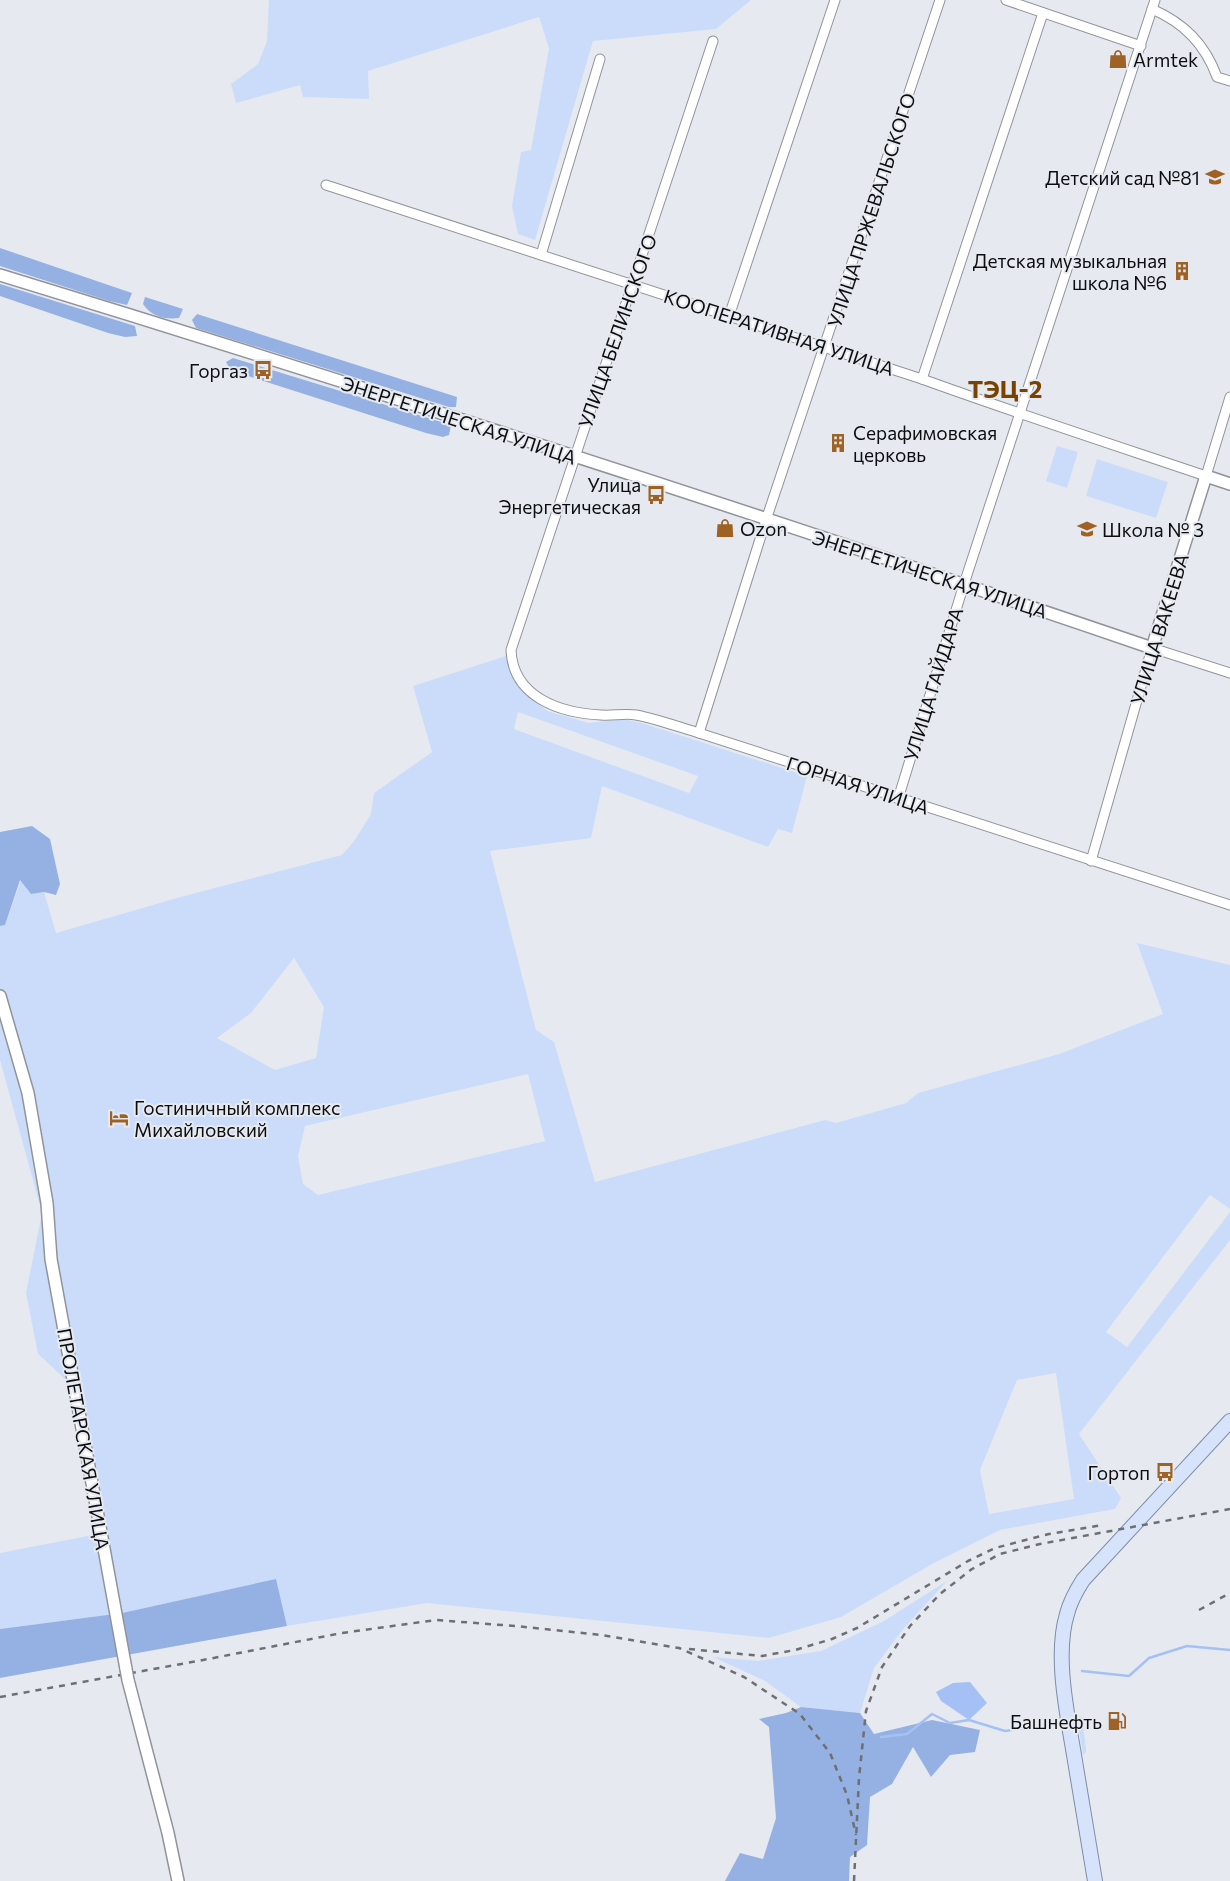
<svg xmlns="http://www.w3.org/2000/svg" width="1230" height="1881" font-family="Commissioner,sans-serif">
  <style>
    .green { fill: #cbdcfb; fill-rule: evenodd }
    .forest { fill: #95b1e3 }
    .water { fill: #a5c0f4 }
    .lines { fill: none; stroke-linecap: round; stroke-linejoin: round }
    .stream { stroke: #a5c0f4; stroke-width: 2.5 }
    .minor-casing { stroke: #90949a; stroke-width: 11 }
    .tertiary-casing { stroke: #90949a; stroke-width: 14 }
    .primary-casing { stroke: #7d8ca6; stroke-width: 16 }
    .minor { stroke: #fff; stroke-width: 9 }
    .tertiary { stroke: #fff; stroke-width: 11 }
    .primary { stroke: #d6e3fb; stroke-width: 14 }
    .rail { stroke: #6d6f73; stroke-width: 2.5; stroke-dasharray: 6 6; stroke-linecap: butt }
    .tertiary-bridge-casing { stroke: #90949a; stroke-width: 14; stroke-linecap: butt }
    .tertiary-bridge { stroke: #fff; stroke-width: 11 }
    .labels { text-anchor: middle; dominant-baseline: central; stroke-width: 4; stroke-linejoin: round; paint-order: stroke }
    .poi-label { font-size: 19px; fill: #0c0d0f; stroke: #e6eaf0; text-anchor: end }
    .street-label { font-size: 19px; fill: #0c0d0f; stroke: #e6eaf0 }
    .district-label { font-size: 24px; font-weight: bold; fill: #784302; stroke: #e6eaf0 }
  </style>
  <rect width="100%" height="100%" fill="#e6eaf0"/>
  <g class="green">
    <polygon points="269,0 751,0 716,29 593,41 535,240 518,234 512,206 521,152 531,150 549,48 539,17 368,71 369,99 303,97 300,85 236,103 231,84 258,64 267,41"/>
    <polygon points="1057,446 1078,452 1067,488 1046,481"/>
    <polygon points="1097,459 1168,482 1156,518 1086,496"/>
    <path d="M 506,656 L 514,680 L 547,711 L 589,723 L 624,719 L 645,724 L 807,776 L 792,833 L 778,829 L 768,847 L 602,786 L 591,838 L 490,851 L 536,1030 L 554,1042 L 595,1182 L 825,1120 L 836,1123 L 906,1103 L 918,1093 L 1059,1054 L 1163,1014 L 1137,943 L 1230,965 L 1230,1209 L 1210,1195 L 1106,1332 L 1127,1347 L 1230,1212 L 1230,1240 L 1079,1434 L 1121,1498 L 1115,1509 L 1000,1530 L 934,1563 L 841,1617 L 769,1638 L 427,1603 L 287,1626 L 276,1580 L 122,1613 L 0,1629 L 0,1553 L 103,1533 L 75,1388 L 38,1354 L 26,1293 L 42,1213 L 0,1060 L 0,926 L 5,925 L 21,880 L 31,894 L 44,892 L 56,933 L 184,896 L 342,855 L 355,840 L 371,814 L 374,793 L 432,752 L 413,686 ZM 518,712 L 698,776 L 698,777 L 689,793 L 514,729 ZM 294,958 L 324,1007 L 316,1058 L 275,1070 L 217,1038 L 251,1013 ZM 528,1074 L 545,1141 L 318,1195 L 303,1184 L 298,1156 L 305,1126 ZM 1056,1373 L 1074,1499 L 989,1514 L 980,1470 L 1017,1380 Z"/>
    <polygon points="947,1581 904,1628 874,1668 860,1713 801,1707 765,1681 713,1657 758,1661 821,1651 882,1622"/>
    <polygon points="1082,1716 1086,1748 1086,1752 1083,1755 1077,1719"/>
  </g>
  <g class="forest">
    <polygon points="0,248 126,291 132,293 127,305 109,301 0,266"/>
    <polygon points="0,284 135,326 137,336 125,337 108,333 0,296"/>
    <path d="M 145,297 L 183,309 L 179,318 C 164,320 151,316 143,304 Z"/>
    <polygon points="197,314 457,397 456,407 449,407 196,328 192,320"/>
    <polygon points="233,358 451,425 449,435 443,437 426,433 248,376 230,369 226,362"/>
    <polygon points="32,826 50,839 60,884 56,895 44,892 31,894 20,880 5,925 0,926 0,832"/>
    <polygon points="276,1579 287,1626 0,1678 0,1629 122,1613"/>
    <polygon points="801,1707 860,1713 874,1734 932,1720 980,1730 975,1752 950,1755 931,1777 913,1747 892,1784 870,1797 867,1845 850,1857 849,1881 725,1881 740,1853 763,1859 776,1818 769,1727 759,1719 786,1713"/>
  </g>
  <polygon class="water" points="970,1682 987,1703 969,1720 941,1701 936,1692 953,1683"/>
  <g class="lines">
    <g class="stream">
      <polyline points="1082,1671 1129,1676 1149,1658 1187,1646 1230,1650"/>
      <polyline points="881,1737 907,1734 932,1714 950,1723 969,1720 1005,1731 1049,1724"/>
    </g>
    <g class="minor-casing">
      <g id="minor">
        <polyline points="1006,0 1141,46"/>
        <path d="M 1152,9 C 1184,23 1205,44 1217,77 L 1230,81"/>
        <path d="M 713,41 L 511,650 C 513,698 561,713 601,715 C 613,716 625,713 636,715 C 657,719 679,727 699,733 L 1230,905"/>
        <path d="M 326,185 L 922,379 C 1016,413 1111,444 1206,476 L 1230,397"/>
        <polyline points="541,255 600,59"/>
        <polyline points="729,316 835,0"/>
        <polyline points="922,379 1043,13"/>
        <polyline points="699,733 766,520 940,0"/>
        <polyline points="898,799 964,584 1155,0"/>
        <polyline points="1091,861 1152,648 1230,673"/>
      </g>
    </g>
    <g class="tertiary-casing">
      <g id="tertiary">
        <path d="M 0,275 C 386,393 770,518 1152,648 L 1206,476 L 1230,484"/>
        <polyline points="0,996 28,1093 47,1203 51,1259 126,1669"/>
        <polyline points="128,1680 168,1833 178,1881"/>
      </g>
    </g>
    <g class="primary-casing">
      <path id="primary" d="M 1095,1881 C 1088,1841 1082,1801 1075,1761 C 1068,1717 1054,1657 1067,1614 C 1070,1602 1076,1591 1083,1580 L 1230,1421"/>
    </g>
    <use href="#minor" class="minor"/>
    <use href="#tertiary" class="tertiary"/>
    <use href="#primary" class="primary"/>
    <g class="rail">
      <polyline points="1199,1610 1230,1593"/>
      <polyline points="689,1649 762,1656 795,1650 832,1639 857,1628 968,1561 995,1548 1049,1534 1103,1525"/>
      <polyline points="0,1697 203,1660 342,1633 436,1620 515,1626 601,1635 679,1648 744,1677 800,1714 830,1753 847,1795 856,1835"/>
      <polyline points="854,1881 859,1778 866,1711 882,1667 910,1626 940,1594 972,1569 1000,1554 1040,1544 1230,1509"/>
    </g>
    <g class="tertiary-bridge-casing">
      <polyline id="tertiary-bridge" points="126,1669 128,1680"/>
    </g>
    <use href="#tertiary-bridge" class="tertiary-bridge"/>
  </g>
  <defs>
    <g id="shop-bare" transform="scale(1.5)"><path d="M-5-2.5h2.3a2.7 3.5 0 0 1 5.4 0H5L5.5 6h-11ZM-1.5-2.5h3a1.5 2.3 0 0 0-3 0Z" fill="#9e6225" stroke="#e6eaf0" stroke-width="2.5" paint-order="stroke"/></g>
    <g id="school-bare" transform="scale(1.5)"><path d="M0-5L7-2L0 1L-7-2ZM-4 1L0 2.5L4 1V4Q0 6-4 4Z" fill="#9e6225" stroke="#e6eaf0" stroke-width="2.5" paint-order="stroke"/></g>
    <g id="building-bare" transform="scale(1.5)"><path d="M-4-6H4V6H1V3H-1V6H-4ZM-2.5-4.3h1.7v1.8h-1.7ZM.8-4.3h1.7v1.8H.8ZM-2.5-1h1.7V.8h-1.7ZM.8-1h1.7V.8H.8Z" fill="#9e6225" stroke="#e6eaf0" stroke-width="2.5" paint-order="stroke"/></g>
    <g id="bus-bare" transform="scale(1.5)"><path d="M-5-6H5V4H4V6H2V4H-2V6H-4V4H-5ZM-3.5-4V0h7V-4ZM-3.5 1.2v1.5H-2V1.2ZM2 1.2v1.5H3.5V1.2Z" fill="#9e6225" stroke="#e6eaf0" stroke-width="2.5" paint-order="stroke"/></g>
    <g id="hotel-bare" transform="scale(1.5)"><path d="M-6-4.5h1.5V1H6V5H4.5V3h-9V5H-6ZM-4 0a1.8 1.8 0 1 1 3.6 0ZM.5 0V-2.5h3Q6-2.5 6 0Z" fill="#9e6225" stroke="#e6eaf0" stroke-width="2.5" paint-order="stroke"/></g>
    <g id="fuel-bare" transform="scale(1.5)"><path d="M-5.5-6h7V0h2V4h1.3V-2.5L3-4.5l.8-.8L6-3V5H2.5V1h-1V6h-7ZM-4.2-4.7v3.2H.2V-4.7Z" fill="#9e6225" stroke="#e6eaf0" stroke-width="2.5" paint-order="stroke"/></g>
  </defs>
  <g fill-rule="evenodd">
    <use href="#shop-bare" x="1118" y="59"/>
    <use href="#school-bare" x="1215" y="177"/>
    <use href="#building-bare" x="1182" y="271"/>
    <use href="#bus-bare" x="263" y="370"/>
    <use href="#building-bare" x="838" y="443"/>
    <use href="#bus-bare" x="656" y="495"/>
    <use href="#shop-bare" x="725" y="528"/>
    <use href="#school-bare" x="1087" y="529"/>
    <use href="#hotel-bare" x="119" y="1118"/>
    <use href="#bus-bare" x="1165" y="1472"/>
    <use href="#fuel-bare" x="1117" y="1721"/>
  </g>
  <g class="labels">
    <g class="poi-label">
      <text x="1133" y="59" text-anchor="start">Armtek</text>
      <text x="1200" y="177">Детский сад №81</text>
      <text x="1167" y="260">Детская музыкальная<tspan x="1167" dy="22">школа №6</tspan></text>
      <text x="248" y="370">Горгаз</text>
      <text x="853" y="432" text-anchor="start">Серафимовская<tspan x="853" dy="22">церковь</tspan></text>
      <text x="641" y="484">Улица<tspan x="641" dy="22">Энергетическая</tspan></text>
      <text x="740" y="528" text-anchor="start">Ozon</text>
      <text x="1102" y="529" text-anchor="start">Школа № 3</text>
      <text x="134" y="1107" text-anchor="start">Гостиничный комплекс<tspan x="134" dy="22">Михайловский</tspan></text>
      <text x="1150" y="1472">Гортоп</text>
      <text x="1102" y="1721">Башнефть</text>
    </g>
    <g class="street-label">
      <text transform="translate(871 210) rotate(-72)">УЛИЦА ПРЖЕВАЛЬСКОГО</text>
      <text transform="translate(617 331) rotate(-71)">УЛИЦА БЕЛИНСКОГО</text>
      <text transform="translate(779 332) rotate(18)">КООПЕРАТИВНАЯ УЛИЦА</text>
      <text transform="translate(459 420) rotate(18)">ЭНЕРГЕТИЧЕСКАЯ УЛИЦА</text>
      <text transform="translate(930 574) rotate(18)">ЭНЕРГЕТИЧЕСКАЯ УЛИЦА</text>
      <text transform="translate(1159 629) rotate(-73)">УЛИЦА ВАКЕЕВА</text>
      <text transform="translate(933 684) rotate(-73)">УЛИЦА ГАЙДАРА</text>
      <text transform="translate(858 785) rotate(18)">ГОРНАЯ УЛИЦА</text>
      <text transform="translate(84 1439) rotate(80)">ПРОЛЕТАРСКАЯ УЛИЦА</text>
    </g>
    <g class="district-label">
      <text x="1005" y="388">ТЭЦ-2</text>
    </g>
  </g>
</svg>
